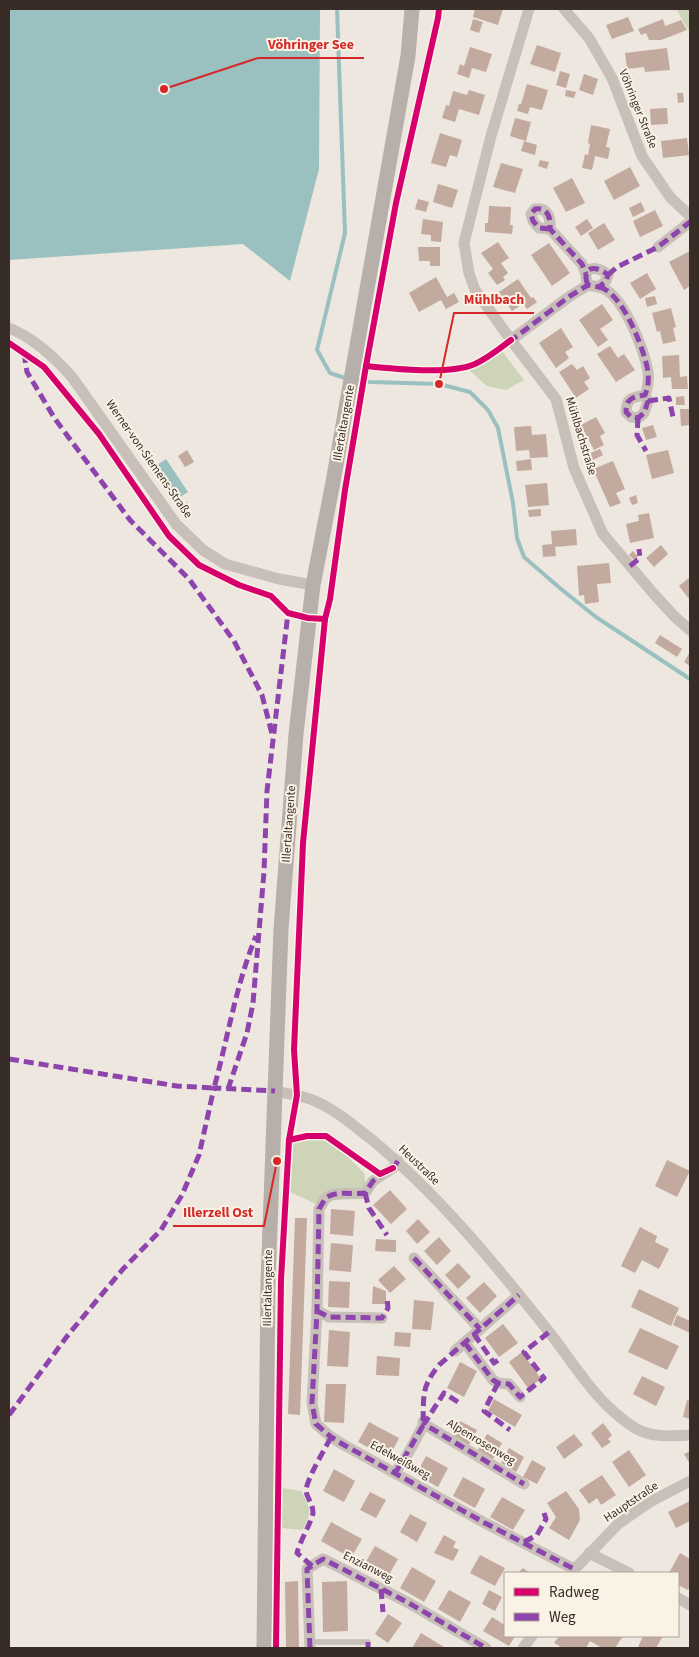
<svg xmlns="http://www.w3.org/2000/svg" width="699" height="1657" font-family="'Source Sans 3',sans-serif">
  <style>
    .green { fill: #ced4b8 }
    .water { fill: #9ac0c0 }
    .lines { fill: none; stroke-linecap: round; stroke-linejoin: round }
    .stream { stroke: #9ac0c0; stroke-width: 4 }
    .building { fill: #c3aa9f }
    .lane { stroke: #c7bfb8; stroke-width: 5.5 }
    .street { stroke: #c7bfb8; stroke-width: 11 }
    .secondary { stroke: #b7afa9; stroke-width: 15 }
    .quiet { stroke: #8e44ad; stroke-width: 5; stroke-dasharray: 10 5; stroke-linecap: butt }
    .cycleway-casing { stroke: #fbf2e6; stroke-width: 9 }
    .cycleway { stroke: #d6006c; stroke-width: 6 }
    .labels { text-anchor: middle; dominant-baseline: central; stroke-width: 4; stroke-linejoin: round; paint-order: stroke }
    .street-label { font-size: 12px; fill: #372c26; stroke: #fbf2e6 }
    .leader { fill: none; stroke: #d62828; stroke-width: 2 }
    .callout-dot { fill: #d62828; stroke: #fbf2e6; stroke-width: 2 }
    .callout-label { font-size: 14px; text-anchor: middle; font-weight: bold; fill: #d62828; stroke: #fbf2e6; stroke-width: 4; stroke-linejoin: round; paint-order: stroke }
  </style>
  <rect width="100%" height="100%" fill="#ede7df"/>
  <g class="green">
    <polygon points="676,9 690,9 690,33"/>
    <polygon points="502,351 524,380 506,390 487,386 469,370 478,367"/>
    <polygon points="308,1140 326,1140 342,1151 364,1173 366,1187 358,1199 333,1200 318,1205 290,1192 293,1143"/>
    <path d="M 282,1488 L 301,1491 C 310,1507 313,1513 302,1530 L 282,1528 Z"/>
  </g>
  <g class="water">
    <polygon points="9,9 320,9 319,169 290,281 243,244 9,260"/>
    <polygon points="166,459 188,492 175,500 154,467"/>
  </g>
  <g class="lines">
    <g class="stream">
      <polyline points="337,9 345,233 317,350 330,373 348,379"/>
      <polyline points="355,380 370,382 439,384 470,392 488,410 498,428 513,503 517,538 524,557 561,589 596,617 690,679"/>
    </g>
  </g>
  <g class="building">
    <polygon points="475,9 503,9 498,25 473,17"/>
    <polygon points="628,17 634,31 612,39 606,25"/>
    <polygon points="473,19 483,22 479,33 470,30"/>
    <polygon points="663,19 665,26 681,20 687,30 661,40 649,40 646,33 641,35 638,29"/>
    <polygon points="537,45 561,53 555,72 530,64"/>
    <polygon points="470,47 492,54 486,72 472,68 469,78 457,74 460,64 464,66"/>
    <polygon points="667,48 670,70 645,72 644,67 627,69 625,53"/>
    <polygon points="560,71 570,74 566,88 556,85"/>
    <polygon points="584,74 598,79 593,95 579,90"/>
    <polygon points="527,84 548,90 542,110 530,107 528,114 517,111 519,104 521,104"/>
    <polygon points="469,90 485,95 479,115 459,109 455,122 442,118 446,105 449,106 453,91 467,95"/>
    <polygon points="566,90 576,92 574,98 565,96"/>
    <polygon points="677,93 683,93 684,102 678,103"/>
    <polygon points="667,108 668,124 651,125 650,109"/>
    <polygon points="515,118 531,122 526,141 510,136"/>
    <polygon points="591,125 610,129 606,147 610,148 608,159 595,156 592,170 582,168 585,154 588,155 590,144 588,143"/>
    <polygon points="440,133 462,140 457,157 450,155 446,167 431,163"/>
    <polygon points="687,138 689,155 663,158 661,141"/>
    <polygon points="524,141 537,145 535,155 521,151"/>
    <polygon points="540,160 549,162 547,169 538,166"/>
    <polygon points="501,163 523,169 515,193 493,187"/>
    <polygon points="630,167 640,186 614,200 604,181"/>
    <polygon points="572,178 585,203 566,212 553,188"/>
    <polygon points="438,184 458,190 452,208 433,202"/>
    <polygon points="418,199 429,202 426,212 415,209"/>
    <polygon points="641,202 645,211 633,217 629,208"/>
    <polygon points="489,206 511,207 510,225 513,225 512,234 485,232 485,223 488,223"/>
    <polygon points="655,210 663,226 640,237 633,221"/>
    <polygon points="423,219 443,222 441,242 431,241 431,235 421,234"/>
    <polygon points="587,219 593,228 581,236 575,227"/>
    <polygon points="604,223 615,240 598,250 588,233"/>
    <polygon points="498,242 509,258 501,263 508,273 503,277 505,280 497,285 488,273 493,269 481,253"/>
    <polygon points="549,243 570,273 552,286 531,255"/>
    <polygon points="418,247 440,247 440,266 430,266 430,261 419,261"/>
    <polygon points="690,251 690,286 684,290 669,262"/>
    <polygon points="647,273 656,289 640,299 630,283"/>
    <polygon points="436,277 447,297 454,293 459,302 446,309 441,300 419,312 409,293"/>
    <polygon points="518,279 531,298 533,297 537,302 527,309 523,304 512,311 499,292"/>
    <polygon points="655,296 657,304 647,307 645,298"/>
    <polygon points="602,304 613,320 600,329 608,340 598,347 579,320"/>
    <polygon points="671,308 676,327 673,328 676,341 663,344 660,331 657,332 652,313"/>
    <polygon points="561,328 573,347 565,352 569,358 556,368 539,343"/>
    <polygon points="610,346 618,358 624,354 635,370 616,382 597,354"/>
    <polygon points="679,355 680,377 687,376 688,389 672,389 671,377 663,378 662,356"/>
    <polygon points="572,364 577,370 583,366 590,378 584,382 589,389 576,398 559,372"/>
    <polygon points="684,396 685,405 676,405 676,397"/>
    <polygon points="680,409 690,409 690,425 681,426"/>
    <polygon points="596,417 605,433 600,436 604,445 594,450 581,425"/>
    <polygon points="653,425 657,437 646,440 642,428"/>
    <polygon points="531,426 532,435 546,434 548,457 530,458 529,450 516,451 514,427"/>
    <polygon points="600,449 603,455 591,461 588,454"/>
    <polygon points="187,450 194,462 185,467 178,456"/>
    <polygon points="668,450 674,473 652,479 646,455"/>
    <polygon points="531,459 532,470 517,471 516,461"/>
    <polygon points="613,461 625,489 616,493 621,503 610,507 593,469"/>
    <polygon points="547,483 549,505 528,507 525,485"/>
    <polygon points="636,495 638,503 632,505 629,498"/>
    <polygon points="187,502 191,508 183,513 179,507"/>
    <polygon points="541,509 541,516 529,517 528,510"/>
    <polygon points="649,513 654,538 630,543 626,524 639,521 638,515"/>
    <polygon points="576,529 577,545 555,547 556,556 543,557 542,545 552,544 551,531"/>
    <polygon points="661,545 668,554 654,567 646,558"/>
    <polygon points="633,551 638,557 634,560 629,555"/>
    <polygon points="609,563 611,583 597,584 599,602 585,604 584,595 579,596 577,566"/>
    <polygon points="690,577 690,600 679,586"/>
    <polygon points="660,635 682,649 677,657 655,643"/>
    <polygon points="690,652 690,666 684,662"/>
    <polygon points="667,1160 690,1171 677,1197 655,1186"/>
    <polygon points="390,1190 407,1209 391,1224 373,1205"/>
    <polygon points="331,1209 355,1211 353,1236 330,1234"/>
    <polygon points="295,1218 307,1218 300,1415 288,1414"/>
    <polygon points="418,1219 430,1232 417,1244 406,1231"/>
    <polygon points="640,1227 657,1236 655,1242 669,1249 659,1269 642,1260 635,1273 621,1266"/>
    <polygon points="439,1237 451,1251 437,1265 424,1251"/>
    <polygon points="376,1239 396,1240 396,1252 375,1251"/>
    <polygon points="331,1243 353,1245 351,1272 329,1270"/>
    <polygon points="458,1263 471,1277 458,1289 445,1275"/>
    <polygon points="394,1266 406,1279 390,1293 378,1280"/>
    <polygon points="329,1281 350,1282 349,1308 328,1307"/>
    <polygon points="484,1282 497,1296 480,1313 466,1298"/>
    <polygon points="373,1286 386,1291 386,1304 372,1304"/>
    <polygon points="639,1289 679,1308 671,1326 631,1307"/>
    <polygon points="414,1300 434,1302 431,1330 412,1329"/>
    <polygon points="677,1315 690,1321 690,1333 673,1325"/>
    <polygon points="503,1324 518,1343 499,1357 485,1338"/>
    <polygon points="640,1328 679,1346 667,1370 628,1352"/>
    <polygon points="329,1330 350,1332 348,1367 327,1366"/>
    <polygon points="395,1332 411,1333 410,1347 394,1346"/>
    <polygon points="522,1352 541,1379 528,1388 509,1362"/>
    <polygon points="377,1356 400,1358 399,1376 376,1375"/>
    <polygon points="460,1362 477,1371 464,1397 447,1388"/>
    <polygon points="642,1376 665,1387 656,1406 633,1394"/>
    <polygon points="326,1384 346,1384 344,1423 324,1422"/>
    <polygon points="494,1399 522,1415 515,1427 488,1411"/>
    <polygon points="687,1400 690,1401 690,1419 683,1417"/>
    <polygon points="460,1421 477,1430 469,1445 453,1435"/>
    <polygon points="369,1422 399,1438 389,1458 358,1442"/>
    <polygon points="603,1423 612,1435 608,1439 611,1442 602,1448 591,1433"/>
    <polygon points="487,1434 502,1443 493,1459 478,1450"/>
    <polygon points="574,1434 583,1445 564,1459 556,1447"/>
    <polygon points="509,1448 524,1457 516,1472 501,1463"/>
    <polygon points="629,1450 646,1475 629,1487 612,1462"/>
    <polygon points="690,1451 690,1464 684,1454"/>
    <polygon points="426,1456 448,1468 438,1487 416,1475"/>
    <polygon points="532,1460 546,1468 537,1484 523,1477"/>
    <polygon points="334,1469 355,1481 344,1502 323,1491"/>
    <polygon points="602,1475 616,1495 601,1505 597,1498 589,1504 579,1490"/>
    <polygon points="463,1477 485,1489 475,1508 453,1496"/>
    <polygon points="566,1491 579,1509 580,1520 569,1540 549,1528 556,1517 547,1503"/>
    <polygon points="370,1492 386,1500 376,1518 360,1510"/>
    <polygon points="502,1497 525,1510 513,1530 490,1517"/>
    <polygon points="690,1501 690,1521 676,1528 668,1512"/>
    <polygon points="410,1514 427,1523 417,1542 400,1532"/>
    <polygon points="331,1522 362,1539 351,1558 321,1541"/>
    <polygon points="444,1535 456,1542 453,1547 459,1550 453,1561 434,1553"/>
    <polygon points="375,1546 398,1559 386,1580 363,1567"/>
    <polygon points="680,1553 690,1559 690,1586 688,1590 678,1585 678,1573 669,1573"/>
    <polygon points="480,1555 505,1568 495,1586 470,1573"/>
    <polygon points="412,1567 436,1581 424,1602 400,1588"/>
    <polygon points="523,1568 530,1573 518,1573"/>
    <polygon points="298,1581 299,1648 286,1648 285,1582"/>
    <polygon points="347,1581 348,1631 323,1632 322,1582"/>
    <polygon points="449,1590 471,1602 460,1622 438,1609"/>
    <polygon points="489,1590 502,1597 495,1611 482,1604"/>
    <polygon points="388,1614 402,1623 388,1643 375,1634"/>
    <polygon points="492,1617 505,1625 505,1636 515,1636 509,1646 483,1631"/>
    <polygon points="421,1633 444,1647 443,1648 412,1648"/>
    <polygon points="559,1636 623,1636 615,1648 602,1648 590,1641 586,1648 563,1648 554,1643"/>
    <polygon points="643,1636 663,1636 656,1648 641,1648 638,1647"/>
  </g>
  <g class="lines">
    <polyline class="lane" points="310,1642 368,1642"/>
    <g class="street">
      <polyline points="529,9 491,136 464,243 469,273 475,290 511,340 556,399 574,468 603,534 653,593 675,617 690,630"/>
      <polyline points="564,9 589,38 612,78 642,156 670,197 690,216"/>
      <path d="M 550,229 L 539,228 L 533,221 L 531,214 L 535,209 C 548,207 551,218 550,229 L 582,264 L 586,274"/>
      <polyline points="658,247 690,222"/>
      <path d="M 599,287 C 622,291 645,351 648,372 C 649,380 648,387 645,395 C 633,397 626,398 626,412 L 631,417 L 638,418 L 644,413 L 648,401 L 645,395"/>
      <path d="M 9,328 C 34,338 54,357 72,377 L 176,524 L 203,550 L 225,564 L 279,579 L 313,585"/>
      <path d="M 511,340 L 570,296 L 588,285 L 599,287 L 606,281 L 608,275 C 602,269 586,263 586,277 C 586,280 587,283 588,285"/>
      <path d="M 275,1091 C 288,1094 302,1095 315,1101 C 336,1110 353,1125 371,1139 C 439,1195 495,1264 550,1333 C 576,1367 598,1405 635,1428 C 652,1438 671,1436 690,1435"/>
      <path d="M 398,1161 L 393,1168 L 373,1181 L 365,1193 C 353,1195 336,1190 326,1198 C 324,1200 321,1206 319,1209 L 317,1311 L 312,1403 L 316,1424 L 331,1437 L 344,1445 L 485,1523 L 574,1569"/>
      <polyline points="414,1258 480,1329"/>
      <polyline points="317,1311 329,1317 382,1318"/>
      <polyline points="465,1343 493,1380 498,1383 509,1384 520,1397"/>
      <polyline points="455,1351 519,1295"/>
      <polyline points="424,1424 524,1484"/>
      <path d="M 394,1472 C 403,1467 418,1434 424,1424 L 423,1422"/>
      <polyline points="589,1553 629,1573"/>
      <polyline points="571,1573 618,1524 650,1502 690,1481"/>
      <polyline points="678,1598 690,1605"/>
      <polyline points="310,1648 307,1569 323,1559 407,1602 486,1648"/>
      <polyline points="523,1648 532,1636"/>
    </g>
    <polyline class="secondary" points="264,1648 268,1282 281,929 296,734 313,585 333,482 408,56 412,9"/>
    <g class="quiet">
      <path d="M 550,229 L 539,228 L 533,221 L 531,214 L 535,209 C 548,207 551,218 550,229 L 582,264 L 586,274"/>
      <polyline points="608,275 617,267 658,247 690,222"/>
      <path d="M 599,287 C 622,291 645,351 648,372 C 649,380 648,387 645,395 C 633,397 626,398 626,412 L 631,417 L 638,418 L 644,413 L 648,401 L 645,395"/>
      <path d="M 509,342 L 570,296 L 588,285 L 599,287 L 606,281 L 608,275 C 602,269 586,263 586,277 C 586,280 587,283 588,285"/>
      <polyline points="24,353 27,372 55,419 130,520 189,579 234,641 262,695 272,734"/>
      <polyline points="648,401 669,398 673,417"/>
      <polyline points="638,418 637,435 646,451"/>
      <polyline points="630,566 640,558 639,549"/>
      <path d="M 9,1059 L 177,1086 L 214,1088 C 228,1037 236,985 256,936"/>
      <polyline points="228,1089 247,1033 253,1003 264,872 267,791 288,613"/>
      <path d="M 398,1161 L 393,1168 L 373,1181 L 365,1193 C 353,1195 336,1190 326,1198 C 324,1200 321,1206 319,1209 L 317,1311 L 312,1403 L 316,1424 L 331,1437 L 344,1445 L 485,1523 L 574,1569"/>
      <polyline points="365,1193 369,1208 387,1235"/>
      <polyline points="414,1258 480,1329"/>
      <polyline points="317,1311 329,1317 382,1318 388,1308 387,1298"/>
      <polyline points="474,1334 494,1363 498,1360"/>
      <polyline points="465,1343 493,1380 498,1383 509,1384 520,1397 544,1378 524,1352 549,1332"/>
      <polyline points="498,1383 484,1411 510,1430"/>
      <polyline points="458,1402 444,1393 424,1424 524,1484"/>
      <polyline points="9,1415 68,1335 123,1269 161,1230 182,1195 199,1155 214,1088 275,1091"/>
      <path d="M 394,1472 L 397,1470 L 424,1424 L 423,1422 C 424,1394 421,1388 439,1365 L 519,1295"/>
      <polyline points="524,1542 537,1535 546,1519 544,1513"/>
      <path d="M 312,1566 L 297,1553 C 300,1541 312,1521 313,1513 C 313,1504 307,1498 306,1491 C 306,1480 325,1449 331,1437"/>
      <polyline points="381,1589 383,1612"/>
      <polyline points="368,1642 368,1648"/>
      <polyline points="310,1648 307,1569 323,1559 407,1602 486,1648"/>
    </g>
    <g class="cycleway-casing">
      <g id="cycleway">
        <polyline points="9,343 44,367 99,434 169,536 199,565 239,585 271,596 288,613 308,618 325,619"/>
        <path d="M 366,366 C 394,369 449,375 475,364 C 488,358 499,349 511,340"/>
        <polyline points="289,1140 307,1136 326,1136 380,1174 393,1168"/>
        <polyline points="276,1648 281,1280 289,1140 297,1095 294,1050 303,843 325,619 330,599 345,490 366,366 396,203 438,18 439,9"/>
      </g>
    </g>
    <use href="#cycleway" class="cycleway"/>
  </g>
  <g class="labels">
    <g class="street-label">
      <text transform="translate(638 109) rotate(68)">Vöhringer Straße</text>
      <text transform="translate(344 423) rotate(-80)">Illertaltangente</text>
      <text transform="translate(581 436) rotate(73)">Mühlbachstraße</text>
      <text transform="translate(149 459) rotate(55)">Werner-von-Siemens-Straße</text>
      <text transform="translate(289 824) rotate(-86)">Illertaltangente</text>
      <text transform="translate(419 1165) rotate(44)">Heustraße</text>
      <text transform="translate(268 1288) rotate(-89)">Illertaltangente</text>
      <text transform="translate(481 1442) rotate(31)">Alpenrosenweg</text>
      <text transform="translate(400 1460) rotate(29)">Edelweißweg</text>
      <text transform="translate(631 1502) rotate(-34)">Hauptstraße</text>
      <text transform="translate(368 1567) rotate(27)">Enzianweg</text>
    </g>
  </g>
  <path class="leader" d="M164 89L258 58H364M439 384L454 313H534M277 1161L264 1226H173"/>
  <g class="callout-dot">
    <circle cx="164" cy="89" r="5"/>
    <circle cx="439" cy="384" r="5"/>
    <circle cx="277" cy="1161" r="5"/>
  </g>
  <g class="callout-label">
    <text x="311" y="49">Vöhringer See</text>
    <text x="494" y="304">Mühlbach</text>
    <text x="218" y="1217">Illerzell Ost</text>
  </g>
  <rect width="699" height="1657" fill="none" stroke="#372c26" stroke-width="20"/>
  <rect x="504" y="1572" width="175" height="65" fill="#fbf2e6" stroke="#ada399"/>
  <rect x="514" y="1588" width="25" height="8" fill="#d6006c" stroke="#ada399"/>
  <text x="549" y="1597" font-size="15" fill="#372c26">Radweg</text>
  <rect x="514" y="1613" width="25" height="8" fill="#8e44ad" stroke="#ada399"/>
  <text x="549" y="1622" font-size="15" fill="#372c26">Weg</text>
</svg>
